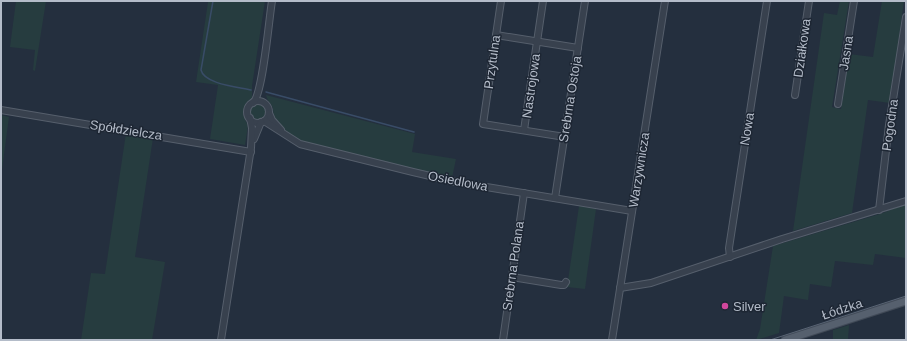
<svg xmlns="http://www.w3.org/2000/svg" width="907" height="341" font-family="Arial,sans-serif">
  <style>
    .green { fill: #263c3f }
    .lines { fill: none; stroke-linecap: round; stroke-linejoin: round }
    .stream { stroke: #394c67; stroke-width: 1.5 }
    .minor-casing { stroke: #565f6c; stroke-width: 8 }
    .major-casing { stroke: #414a57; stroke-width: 9 }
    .minor { stroke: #38414e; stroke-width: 6 }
    .major { stroke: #56606e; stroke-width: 7 }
    .tram { stroke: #5a6575; stroke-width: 1 }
    .hotel-dot { fill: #d1479c; stroke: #1d2633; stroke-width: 1.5 }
    .labels { text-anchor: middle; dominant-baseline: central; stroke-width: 3; stroke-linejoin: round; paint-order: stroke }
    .street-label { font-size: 13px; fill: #b4bcc9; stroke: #1d2633 }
    .poi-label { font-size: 13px; fill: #b4bcc9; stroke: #1d2633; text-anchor: start }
  </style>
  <rect width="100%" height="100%" fill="#242f3e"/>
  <g class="green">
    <polygon points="16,1 46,1 35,71 33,70 35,50 10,47"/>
    <polygon points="204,1 265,1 252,86 252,98 246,103 243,114 248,126 245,145 210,139 218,85 196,82 208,2"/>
    <polygon points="840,1 849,1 832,107 841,109 849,54 873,57 882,1 904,1 890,103 868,100 852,213 793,231 824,13 837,15"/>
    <path d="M 266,95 L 415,134 L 412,152 L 456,159 L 452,178 L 298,141 L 276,123 L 277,121 L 273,118 C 275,103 269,106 266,95 Z"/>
    <circle cx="258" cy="112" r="8"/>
    <polygon points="1,115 9,117 1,177"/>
    <polygon points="126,133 153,138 135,257 165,262 152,340 81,340 91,273 105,274"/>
    <polygon points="906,204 906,258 875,254 873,265 835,261 831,287 810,284 808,300 784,296 779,333 756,340 760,329 773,246 880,214"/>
    <polygon points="579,206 596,209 585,289 567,287"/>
    <polygon points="849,325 848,340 833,340 833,330"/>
  </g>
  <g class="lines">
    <g class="stream">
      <path d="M 213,1 L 201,70 C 204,84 238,87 251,90"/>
      <polyline points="266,92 414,132"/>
    </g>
    <g class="minor-casing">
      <g id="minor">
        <polyline points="501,1 483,124 565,137"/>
        <polyline points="496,35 578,48"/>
        <polyline points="795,95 809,1"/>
        <circle cx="258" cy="112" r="11"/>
        <path d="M 253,103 C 263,94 269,18 272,1"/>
        <polyline points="838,104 854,1"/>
        <polyline points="1,110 251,152"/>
        <polyline points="269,113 272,120 281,130"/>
        <polyline points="264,121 300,144 413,172 456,182 632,211"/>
        <polyline points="524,130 543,1"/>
        <polyline points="254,139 261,122"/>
        <polyline points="555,198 585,1"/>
        <polyline points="879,210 889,125 906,17"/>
        <polyline points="730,257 729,248 767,1"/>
        <polyline points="512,277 561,285 564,285 566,282"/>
        <polyline points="620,288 651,283 782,239 906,201"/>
        <polyline points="221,340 251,148 252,128 250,118"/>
        <polyline points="503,340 524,193"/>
        <polyline points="612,340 665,1"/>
      </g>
    </g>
    <g class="major-casing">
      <polyline id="major" points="785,340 906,301"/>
    </g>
    <use href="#minor" class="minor"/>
    <use href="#major" class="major"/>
    <polyline class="tram" points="770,340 906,296"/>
  </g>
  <circle class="hotel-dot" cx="725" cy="306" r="4"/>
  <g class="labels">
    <g class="street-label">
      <text transform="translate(802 48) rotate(-82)">Działkowa</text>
      <text transform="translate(846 53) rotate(-81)">Jasna</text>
      <text transform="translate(492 62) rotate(-82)">Przytulna</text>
      <text transform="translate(531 86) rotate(-82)">Nastrojowa</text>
      <text transform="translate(570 99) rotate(-81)">Srebrna Ostoja</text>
      <text transform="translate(890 125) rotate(-82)">Pogodna</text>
      <text transform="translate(747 129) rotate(-81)">Nowa</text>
      <text transform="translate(126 130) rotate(9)">Spółdzielcza</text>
      <text transform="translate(639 170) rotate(-81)">Warzywnicza</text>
      <text transform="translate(458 181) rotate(11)">Osiedlowa</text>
      <text transform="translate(513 266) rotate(-82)">Srebrna Polana</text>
      <text transform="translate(842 309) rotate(-18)">Łódzka</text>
    </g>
    <g class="poi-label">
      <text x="733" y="306">Silver</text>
    </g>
  </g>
  <rect width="907" height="341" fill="none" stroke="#b4bcc9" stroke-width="4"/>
</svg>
